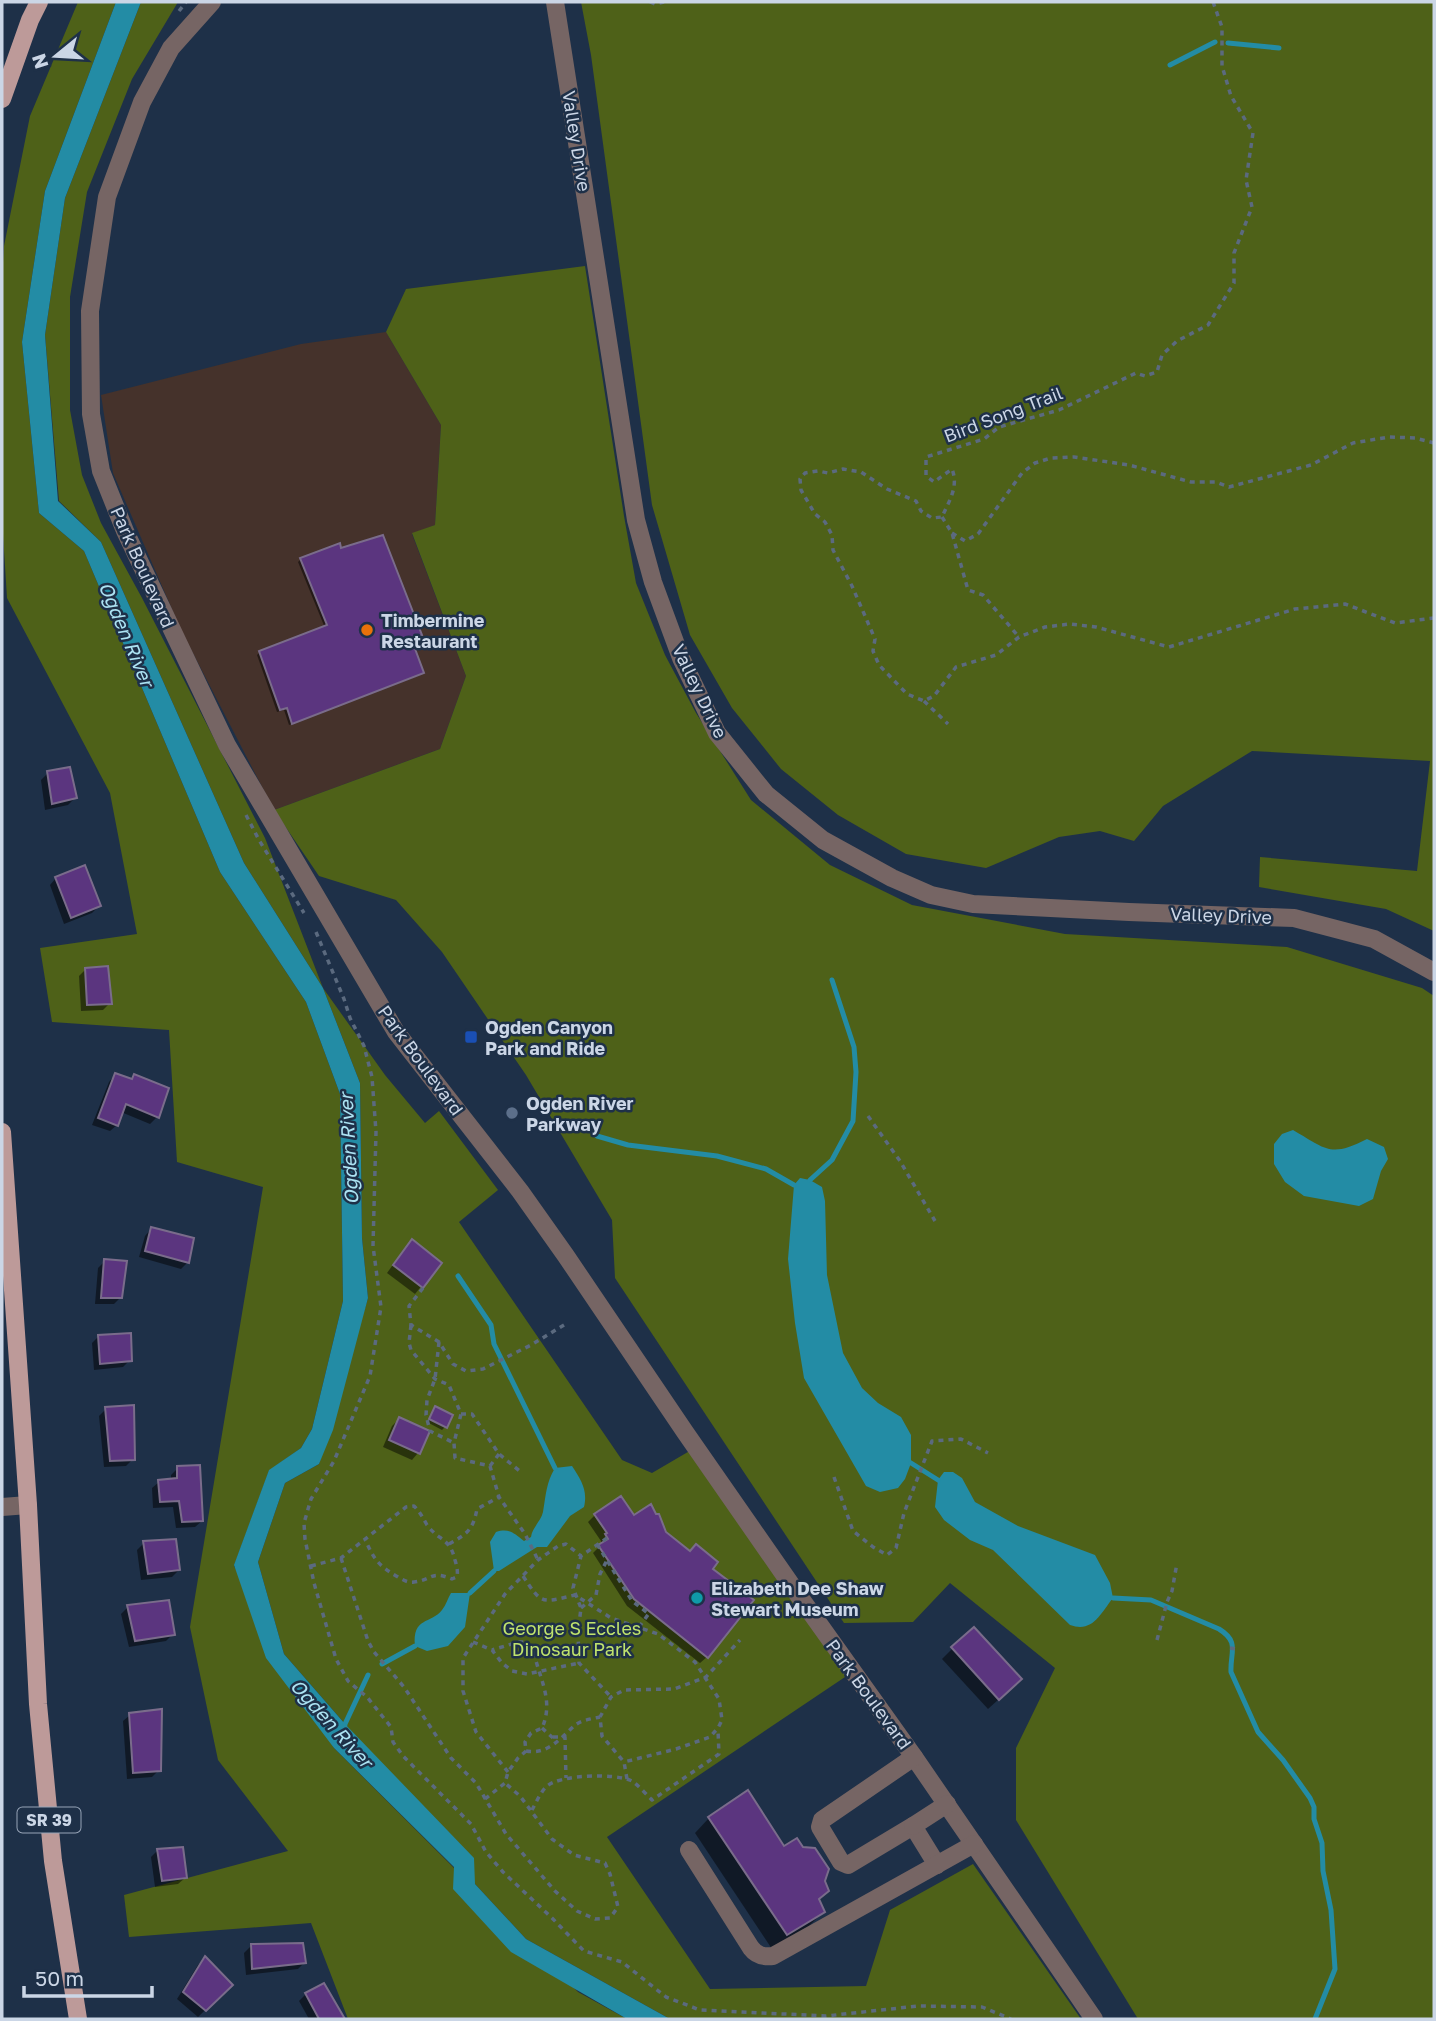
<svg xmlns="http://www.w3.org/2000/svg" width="1436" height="2021" font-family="'Golos Text',sans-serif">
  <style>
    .commercial { fill: #45322b }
    .green { fill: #4e6118 }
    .water { fill: #238ca5 }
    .shadow { fill: #0007 }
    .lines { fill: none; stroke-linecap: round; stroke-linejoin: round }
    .stream { stroke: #238ca5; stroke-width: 5 }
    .building { fill: #5b357f; stroke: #7a6c8b; stroke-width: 2 }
    .path { stroke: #5b6a7f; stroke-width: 3.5; stroke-dasharray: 5 5; stroke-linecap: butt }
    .minor { stroke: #766564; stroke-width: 18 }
    .major { stroke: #bd9a99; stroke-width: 18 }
    .food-dot { fill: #e8710a; stroke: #1e3048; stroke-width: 2.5 }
    .transit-dot { fill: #1a4fb4; stroke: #1e3048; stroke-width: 2.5 }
    .service-dot { fill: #5c6f8a; stroke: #1e3048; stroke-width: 2.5 }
    .culture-dot { fill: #0f9aa8; stroke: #1e3048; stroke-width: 2.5 }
    .labels { text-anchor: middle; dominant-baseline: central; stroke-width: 5; stroke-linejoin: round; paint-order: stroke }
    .shield { fill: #1e3048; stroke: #97a4b7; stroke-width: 2 }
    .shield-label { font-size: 16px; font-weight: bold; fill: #cbd6e6 }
    .street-label { font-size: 18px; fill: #cbd6e6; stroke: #1e3048 }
    .poi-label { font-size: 18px; font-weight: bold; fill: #cbd6e6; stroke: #1e3048; text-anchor: start }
    .park-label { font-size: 18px; fill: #c1e46d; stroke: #1e3048 }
    .water-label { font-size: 19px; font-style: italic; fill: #ace3f3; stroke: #1e3048 }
  </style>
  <rect width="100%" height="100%" fill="#1e3048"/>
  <polygon class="commercial" points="386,332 441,425 435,525 412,534 466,676 440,749 274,810 181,630 113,473 101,395 301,344"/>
  <g class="green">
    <polygon points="78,2 116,2 45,191 22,342 39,513 84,551 220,872 306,1002 340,1094 343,1301 312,1429 301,1448 269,1471 234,1566 334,1748 578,1992 627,2019 348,2019 311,1923 129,1937 124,1895 288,1851 218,1760 190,1627 263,1187 177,1162 169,1030 52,1022 40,948 137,934 110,793 7,598 2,518 2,279 4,246 30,116"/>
    <polygon points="141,2 178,2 132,79 87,192 70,297 70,410 82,475 101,523 142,598 265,838 323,988 385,1075 425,1123 439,1111 498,1190 459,1222 622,1460 652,1473 693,1449 848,1675 607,1837 710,1989 866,1986 890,1910 973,1864 1081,2019 670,2019 526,1939 475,1884 345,1724 284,1654 258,1562 285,1483 319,1464 368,1298 362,1238 360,1083 323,988 244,863 101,542 59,501 45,335 65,198"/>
    <polygon points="581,2 1434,2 1434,931 1386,909 1259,887 1260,857 1417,871 1430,761 1252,751 1163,806 1134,841 1100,831 1059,837 986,868 906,854 838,815 781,769 732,708 690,635 652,505 591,55"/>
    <polygon points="585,266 624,516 636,583 665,655 696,713 751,800 830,865 912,905 1065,934 1287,947 1422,988 1434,996 1434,2019 1138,2019 1016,1820 1016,1748 1055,1668 950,1583 913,1622 844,1623 615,1278 612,1220 526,1075 442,952 396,900 319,876 274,810 440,749 466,676 412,533 435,525 441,425 386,332 406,289"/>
  </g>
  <g class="water">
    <polygon points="116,2 141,2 65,198 45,335 58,501 101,542 244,863 323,988 360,1083 362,1238 368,1298 333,1430 319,1464 285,1483 258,1562 284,1654 345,1724 474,1858 475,1884 526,1939 670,2019 627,2019 511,1952 453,1889 454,1867 334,1748 266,1658 234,1565 269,1470 301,1448 312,1429 343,1301 340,1094 306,1002 220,872 84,551 39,513 22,342 45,191"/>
    <path d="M 1293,1130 C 1326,1149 1330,1158 1367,1139 L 1384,1147 L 1388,1159 L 1381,1171 L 1373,1199 L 1359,1206 L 1304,1196 L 1285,1182 L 1274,1164 L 1274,1144 L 1282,1134 Z"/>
    <polygon points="800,1178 810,1180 822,1187 825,1201 827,1275 843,1353 862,1388 878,1403 901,1417 911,1435 911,1463 905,1479 898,1488 880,1492 866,1486 804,1378 795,1323 788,1259 794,1185"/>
    <path d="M 572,1466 C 581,1480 588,1490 584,1507 L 570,1516 L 547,1547 L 537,1547 L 499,1571 L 494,1571 L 490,1542 L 496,1532 C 509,1528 514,1533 524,1541 L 531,1537 C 532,1528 541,1521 543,1512 C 546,1495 546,1483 555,1468 Z"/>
    <path d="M 944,1472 L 953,1472 L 962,1478 L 975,1502 L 1018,1526 L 1095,1555 L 1110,1583 L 1113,1598 C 1100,1614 1093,1633 1070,1625 L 993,1550 L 970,1540 L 944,1520 L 935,1507 L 938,1480 Z"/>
    <path d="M 451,1593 L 470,1593 L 465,1627 L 448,1646 L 427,1651 L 415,1646 C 412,1617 431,1624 442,1610 C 446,1605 448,1598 451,1593 Z"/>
  </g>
  <g class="shadow">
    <polygon points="301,559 420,634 410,640 422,672 420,675 289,725 284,710 277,712 257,655 260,652 325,628 298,562"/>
    <polygon points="48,773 75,798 68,805 45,810 41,780"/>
    <polygon points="56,878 99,906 92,913 64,924 50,885"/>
    <polygon points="86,969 110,1003 103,1010 81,1011 79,976"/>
    <polygon points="115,1075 130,1080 134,1076 167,1089 157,1117 150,1124 121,1112 117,1125 110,1131 92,1125 109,1082"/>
    <polygon points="151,1229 188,1262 181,1269 139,1257 145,1236"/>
    <polygon points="405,1248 440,1263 415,1294 387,1273"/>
    <polygon points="105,1261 121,1297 114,1304 95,1304 98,1268"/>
    <polygon points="99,1336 130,1360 123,1367 94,1370 92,1343"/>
    <polygon points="106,1409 133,1459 126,1466 104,1467 99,1416"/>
    <polygon points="433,1411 445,1427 442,1430 427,1422"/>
    <polygon points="399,1419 418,1453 412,1460 383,1447 392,1426"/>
    <polygon points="178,1468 202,1521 195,1527 176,1528 173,1507 153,1508 152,1488 159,1482 171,1480 171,1475"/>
    <polygon points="595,1515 634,1517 665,1533 710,1569 707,1657 700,1663 627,1606 593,1553 601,1545 601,1541 588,1522"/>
    <polygon points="144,1543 179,1570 172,1577 141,1580 137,1550"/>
    <polygon points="128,1607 173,1634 166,1641 129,1647 121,1614"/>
    <polygon points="953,1648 1009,1690 988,1709 942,1659"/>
    <polygon points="130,1715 159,1770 152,1777 127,1779 123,1721"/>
    <polygon points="709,1818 818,1900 823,1912 809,1926 772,1949 695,1833"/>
    <polygon points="158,1850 185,1878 178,1884 155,1887 151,1857"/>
    <polygon points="251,1946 305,1962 298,1969 246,1975 244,1953"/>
    <polygon points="205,1958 231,1985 198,2017 177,1999 198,1965"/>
    <polygon points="323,1985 343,2019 309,2019 299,2001 306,1994"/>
  </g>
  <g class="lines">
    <g class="stream">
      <polyline points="1228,43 1279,48"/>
      <polyline points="1170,65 1215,42"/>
      <polyline points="597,1136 628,1145 717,1156 766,1169 794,1185"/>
      <polyline points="810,1180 832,1160 853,1121 856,1072 854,1047 832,980"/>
      <polyline points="458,1276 491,1325 494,1344 555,1468"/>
      <polyline points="911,1463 938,1480"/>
      <polyline points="470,1593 494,1571"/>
      <path d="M 1113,1598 L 1151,1600 L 1219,1629 C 1240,1642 1230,1652 1231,1672 L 1258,1732 L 1283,1760 L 1310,1798 L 1314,1807 L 1314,1819 L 1322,1843 L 1323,1871 L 1331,1910 L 1335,1969 L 1315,2019"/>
      <polyline points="382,1664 415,1646"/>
      <polyline points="344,1730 345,1724 368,1675"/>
    </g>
  </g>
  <g class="building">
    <polygon points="383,535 422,635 411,638 424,673 292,724 287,708 280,710 259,651 327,625 300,558 340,543 341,548"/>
    <polygon points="70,767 77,798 52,804 47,771"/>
    <polygon points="85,865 101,906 71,918 55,877"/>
    <polygon points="108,966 112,1004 87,1005 85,968"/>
    <polygon points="115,1073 132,1079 134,1074 169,1088 159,1118 126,1104 118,1126 98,1118"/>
    <polygon points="151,1227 194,1238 189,1263 145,1251"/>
    <polygon points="412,1239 442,1263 423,1288 393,1265"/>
    <polygon points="104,1259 127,1261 122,1298 101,1298"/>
    <polygon points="131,1333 132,1361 100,1364 98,1335"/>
    <polygon points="134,1405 135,1460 110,1461 105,1407"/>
    <polygon points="435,1406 453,1415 447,1428 429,1419"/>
    <polygon points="399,1417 430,1431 420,1454 389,1440"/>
    <polygon points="200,1465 203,1521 182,1522 179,1501 160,1502 158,1480 177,1478 177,1466"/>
    <polygon points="621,1496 634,1515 651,1504 656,1514 659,1514 666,1532 690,1551 696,1544 718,1562 713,1569 754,1600 708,1658 634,1599 598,1545 608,1539 605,1534 607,1533 594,1514"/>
    <polygon points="176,1539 180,1570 148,1574 143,1541"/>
    <polygon points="169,1600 175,1635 135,1641 127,1605"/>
    <polygon points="974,1627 1022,1679 999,1700 951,1647"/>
    <polygon points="162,1709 161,1771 133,1773 129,1713"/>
    <polygon points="748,1790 784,1846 797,1838 803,1847 815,1848 829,1869 825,1881 829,1891 819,1899 825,1912 787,1935 708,1817"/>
    <polygon points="183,1847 187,1878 162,1881 157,1849"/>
    <polygon points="303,1943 306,1963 252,1969 251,1944"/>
    <polygon points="205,1956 233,1985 206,2011 183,1992"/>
    <polygon points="324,1983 345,2019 319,2019 305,1993"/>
  </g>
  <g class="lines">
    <g class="path">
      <polyline points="650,2 655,4 664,2"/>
      <path d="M 1213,2 L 1222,27 L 1222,66 L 1231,96 L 1253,133 L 1246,180 L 1252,207 L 1234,253 L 1234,283 L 1208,325 L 1177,341 L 1162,355 L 1157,372 L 1145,376 L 1136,373 L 1059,410 L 999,427 L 984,439 L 926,457 L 926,476 L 934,482 L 952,469 C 959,487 949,501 942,517 L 932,518 L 921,511 L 916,501 L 887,489 L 861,472 L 843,469 L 828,473 L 818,471 L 805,473 L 800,479 L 801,490 L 815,514 L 825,522 L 832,535 L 833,550 L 852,586 L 875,639 L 873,651 L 879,665 L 907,694 L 924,701 L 934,696 L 956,667 L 996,655 L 1019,637 L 1045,627 L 1070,624 L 1096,627 L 1169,647 L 1295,609 L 1345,604 L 1395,623 L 1434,618"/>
      <polyline points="179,11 186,2"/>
      <polyline points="942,517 952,533 968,590 983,595 1019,637"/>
      <polyline points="952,533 965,541 978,534 1022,473 1035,463 1051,458 1074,457 1129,465 1191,482 1216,482 1229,487 1311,465 1353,443 1389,437 1415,438 1434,443"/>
      <polyline points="924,701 948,724"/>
      <polyline points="246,815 259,840 304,913"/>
      <polyline points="316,932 344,999 350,1018 364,1046 372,1077 376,1132 373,1246 381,1307 370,1376 334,1461 311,1499 304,1523 305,1539 314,1583 336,1659 348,1681 367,1697 391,1727 393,1742 403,1756 471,1824 486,1852 503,1872 552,1918 584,1951 622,1962 666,1997 700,2010 826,2016 918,2006 982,2007 1011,2019"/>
      <polyline points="868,1116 900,1161 935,1221"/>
      <polyline points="423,1288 409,1306 411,1325 439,1342 453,1364 466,1371 483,1369 531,1345 564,1325"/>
      <polyline points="411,1325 409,1343 411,1350 435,1379 449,1385 461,1414 454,1443 455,1458 490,1466 499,1497 525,1534 538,1560"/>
      <polyline points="439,1342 435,1379 427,1400 426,1415 430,1431 454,1443"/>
      <polyline points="461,1414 472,1414 499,1454 522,1473"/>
      <polyline points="490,1466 499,1454"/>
      <polyline points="834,1477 853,1531 873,1547 887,1555 896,1548 904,1513 932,1441 961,1439 988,1453"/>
      <polyline points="607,1538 581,1556 573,1588 581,1608 578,1632 579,1663 611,1697"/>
      <path d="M 449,1544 C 467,1534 473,1530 477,1509 L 499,1497"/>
      <polyline points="597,1544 632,1601 649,1614"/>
      <polyline points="341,1558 368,1641 374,1652 404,1687 451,1758 476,1783 506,1834 555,1891 577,1911 595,1919 610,1918 618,1907 610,1874 605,1863 574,1855 552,1839 520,1796 505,1783"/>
      <path d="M 311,1566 L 341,1558 L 406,1507 L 414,1506 C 420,1512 423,1518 427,1525 C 439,1541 450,1538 455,1560 C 457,1567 458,1571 457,1577 L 452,1579 C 430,1570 433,1580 414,1582 C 408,1583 403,1580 398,1577 C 379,1566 374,1560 365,1539"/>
      <path d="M 523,1576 C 542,1605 541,1603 575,1595 L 611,1618 L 658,1634 L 695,1662 L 719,1699 L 722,1720 L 718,1728 L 710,1737 L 676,1749 L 624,1762"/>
      <polyline points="581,1608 596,1595 600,1574 607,1560"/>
      <polyline points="639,1627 650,1612"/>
      <polyline points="1157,1640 1167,1602 1172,1591 1177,1563"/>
      <polyline points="473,1642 492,1650 502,1663 512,1671 527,1674 579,1663"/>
      <polyline points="1230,1648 1237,1649"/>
      <polyline points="542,1728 553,1738"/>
      <polyline points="553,1737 565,1737 566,1778"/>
      <path d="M 526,1751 C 547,1755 560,1739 574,1726 C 581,1720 591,1719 600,1717"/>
      <polyline points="508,1772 476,1732 463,1691 463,1658 505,1594 538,1560 558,1546 566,1544 581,1556"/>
      <polyline points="627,1779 624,1762 602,1736 600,1717 611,1697 624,1690 674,1689 706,1677 740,1640"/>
      <path d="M 485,1799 L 505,1783 L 508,1772 L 518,1758 L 526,1751 L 525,1742 L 531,1733 L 542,1728 C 554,1701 540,1680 534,1653 L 525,1642 L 518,1642 L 492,1650"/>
      <path d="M 532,1810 C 536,1803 540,1793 546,1787 C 559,1774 616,1773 632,1781 C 639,1786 646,1794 652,1800 L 719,1754 L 718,1730"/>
    </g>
    <g class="minor">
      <polyline points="212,2 171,48 142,102 107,197 90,311 91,414 101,471 125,531 227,745 396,1032 520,1191 566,1256 685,1432 799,1596 914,1757 1094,2019"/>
      <polyline points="555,2 636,520 653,582 681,658 717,733 766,794 823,840 892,878 931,895 973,904 1129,912 1294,918 1374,939 1434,972"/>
      <polyline points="2,1507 28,1505"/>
      <polyline points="914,1757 822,1820 820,1827 841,1862 848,1865 913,1826 937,1865"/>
      <polyline points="913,1826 947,1804"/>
      <path d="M 689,1850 L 751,1948 C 757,1956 764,1957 773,1956 L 974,1844"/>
    </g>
    <g class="major">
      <polyline points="2,99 30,20 39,2"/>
      <polyline points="2,1132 28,1505 38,1704 53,1861 78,2019"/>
    </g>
  </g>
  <circle class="food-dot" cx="367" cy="630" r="7"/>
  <rect class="transit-dot" x="464" y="1030" width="14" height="14" rx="3.5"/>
  <circle class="service-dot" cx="512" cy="1113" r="7"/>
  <circle class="culture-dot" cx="697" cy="1598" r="7"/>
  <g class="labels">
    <rect class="shield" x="17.5" y="1807.5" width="63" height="25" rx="5"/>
    <g class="shield-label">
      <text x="49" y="1820">SR 39</text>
    </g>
    <g class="street-label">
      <text transform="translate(577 141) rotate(81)">Valley Drive</text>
      <text transform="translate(1003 414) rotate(-21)">Bird Song Trail</text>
      <text transform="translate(143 567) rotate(66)">Park Boulevard</text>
      <text transform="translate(700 691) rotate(64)">Valley Drive</text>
      <text transform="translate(1221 915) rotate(2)">Valley Drive</text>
      <text transform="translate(421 1060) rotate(54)">Park Boulevard</text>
      <text transform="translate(869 1694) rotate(54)">Park Boulevard</text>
    </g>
    <g class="poi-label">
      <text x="381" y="620">Timbermine<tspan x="381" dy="21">Restaurant</tspan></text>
      <text x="485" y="1027">Ogden Canyon<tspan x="485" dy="21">Park and Ride</tspan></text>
      <text x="526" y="1103">Ogden River<tspan x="526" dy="21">Parkway</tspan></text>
      <text x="711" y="1588">Elizabeth Dee Shaw<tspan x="711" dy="21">Stewart Museum</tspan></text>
    </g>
    <g class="park-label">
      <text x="572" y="1628">George S Eccles<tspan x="572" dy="21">Dinosaur Park</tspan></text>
    </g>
    <g class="water-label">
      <text transform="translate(127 634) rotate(67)">Ogden River</text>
      <text transform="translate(348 1149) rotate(-93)">Ogden River</text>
      <text transform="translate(332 1723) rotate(48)">Ogden River</text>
    </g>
  </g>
  <rect width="1436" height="2021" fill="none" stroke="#cbd6e6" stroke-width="7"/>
  <g transform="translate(56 56) rotate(252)" stroke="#1e3048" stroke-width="5" paint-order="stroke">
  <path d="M0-5L12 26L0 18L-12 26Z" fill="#cbd6e6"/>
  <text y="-10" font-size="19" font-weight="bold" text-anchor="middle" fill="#cbd6e6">N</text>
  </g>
  <path d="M24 1986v10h128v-10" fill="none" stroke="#cbd6e6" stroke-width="3.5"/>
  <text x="35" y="1986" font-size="21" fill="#cbd6e6" stroke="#1e3048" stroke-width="5" paint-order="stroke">50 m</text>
</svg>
